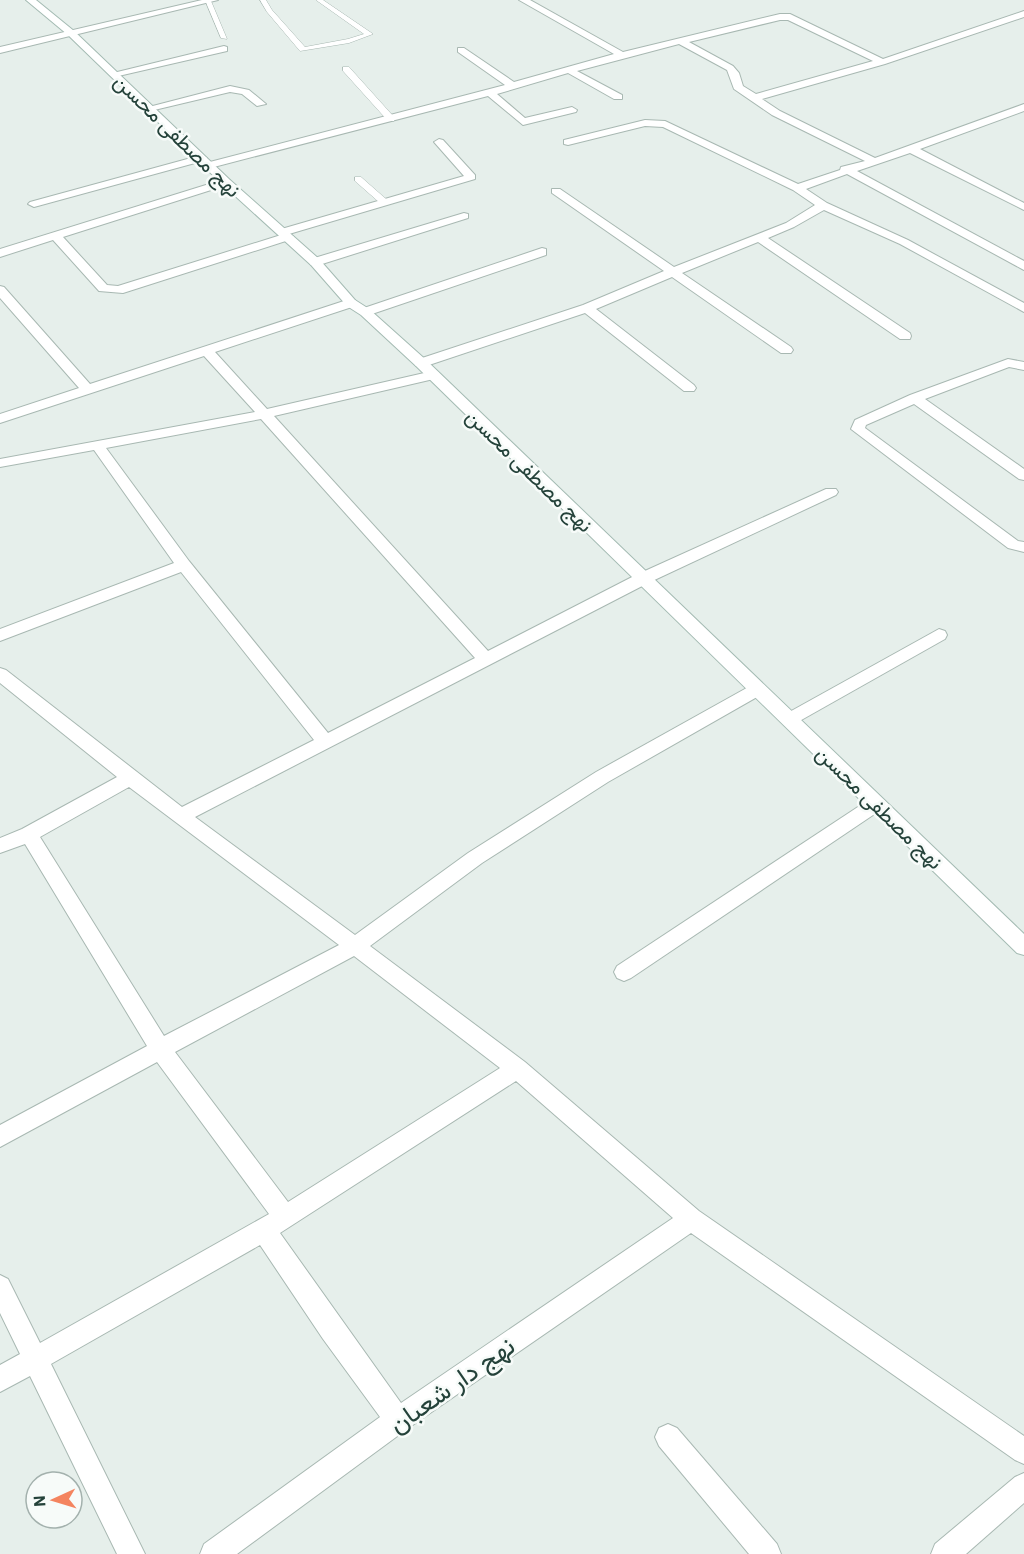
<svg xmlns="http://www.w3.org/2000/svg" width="1024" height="1554" font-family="'IBM Plex Sans',Vazirmatn,sans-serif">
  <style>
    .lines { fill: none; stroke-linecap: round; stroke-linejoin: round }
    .service-casing { stroke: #a8b8b2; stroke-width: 1 }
    .minor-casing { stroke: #a8b8b2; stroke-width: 2 }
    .secondary-casing { stroke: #a4bbb3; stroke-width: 2 }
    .service { fill: #fff; fill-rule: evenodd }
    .minor { fill: #fff; fill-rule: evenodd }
    .secondary { fill: #fff; fill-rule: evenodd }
    .labels { text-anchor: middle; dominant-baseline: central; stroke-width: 5; stroke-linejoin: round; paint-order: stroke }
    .street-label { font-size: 21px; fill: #24423a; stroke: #f7fbf9 }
    .near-street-label { font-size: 26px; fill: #24423a; stroke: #f7fbf9 }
  </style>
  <rect width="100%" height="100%" fill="#e6efeb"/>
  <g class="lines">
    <g class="service-casing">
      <g id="service">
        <polygon points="205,0 211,1 227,39 221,38"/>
        <polygon points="260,0 266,0 272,10 305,47 348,39 364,34 316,0 323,0 373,34 349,43 300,51 267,12"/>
        <polygon points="343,67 349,67 394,117 394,121 388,121 343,71"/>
        <polygon points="355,177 361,177 386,199 386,203 380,203 355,181"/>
      </g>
    </g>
    <g class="minor-casing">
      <g id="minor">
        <polygon points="202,0 218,0 0,53 0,47"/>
        <path d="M 519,0 L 530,0 L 623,52 L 780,14 L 790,14 L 883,59 L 1024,11 L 1024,17 L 885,64 L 762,99 L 780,111 L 875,158 L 1024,104 L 1024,111 L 920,149 L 1024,203 L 1024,210 L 910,153 L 857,171 L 1024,261 L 1024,270 L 847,174 L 806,189 L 827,203 L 908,240 L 1024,303 L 1024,312 L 900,244 L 824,210 L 794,227 L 768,238 L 910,333 L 911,336 L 910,339 L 900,339 L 758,242 L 682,273 L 791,347 L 793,350 L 791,353 L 781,353 L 672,277 L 596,309 L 694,385 L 696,388 L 694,391 L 684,391 L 585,313 L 426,366 L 416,366 L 414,363 L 416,360 L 583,305 L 664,271 L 552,193 L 552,189 L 560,189 L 674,267 L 786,223 L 815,205 L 793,190 L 663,127 L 645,126 L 568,145 L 564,144 L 564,140 L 645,120 L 665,121 L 798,184 L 840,170 L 841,167 L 865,161 L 772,115 L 734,89 L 727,70 L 679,44 L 577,71 L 622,95 L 622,99 L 614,99 L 568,73 L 497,94 L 525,118 L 572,107 L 577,110 L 576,112 L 523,125 L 488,96 L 210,168 L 205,165 L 206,163 L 505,85 L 458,52 L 458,48 L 464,48 L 514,82 L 614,54 ZM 780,20 L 788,20 L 873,61 L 756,94 L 743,86 L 739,73 L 733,66 L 689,42 Z"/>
        <polygon points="224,46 227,47 227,51 114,77 109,74"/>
        <polygon points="230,86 249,90 266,104 257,106 242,94 230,92 150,111 145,108"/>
        <polygon points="439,139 443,140 475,175 475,179 289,234 294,237 292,239 123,293 99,291 53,240 0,257 0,249 222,180 230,180 230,184 63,237 107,285 118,286 281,235 276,232 278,230 464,176 434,142"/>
        <polygon points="202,155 207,158 206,160 34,207 28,204 30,202"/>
        <polygon points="464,213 468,214 468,218 319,265 311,265 309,262 311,259"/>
        <polygon points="542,248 546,249 546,255 369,315 365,316 359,312 361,309"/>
        <path d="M 0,286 L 4,287 L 90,384 L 347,300 L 355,300 L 357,303 L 355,306 L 215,352 L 267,409 L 433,371 L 438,372 L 440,375 L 438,378 L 274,416 L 488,651 L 636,575 L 826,489 L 836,489 L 838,492 L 836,495 L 648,583 L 195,817 L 355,935 L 468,853 L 596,772 L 752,685 L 764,685 L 766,689 L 764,693 L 608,782 L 482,863 L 370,946 L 525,1062 L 699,1211 L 1024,1436 L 1024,1464 L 1015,1460 L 691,1233 L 407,1429 L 237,1554 L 200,1554 L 204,1544 L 380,1417 L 323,1339 L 260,1245 L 51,1364 L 145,1554 L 117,1554 L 30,1376 L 0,1392 L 0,1365 L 20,1354 L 0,1313 L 0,1275 L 8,1279 L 40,1343 L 269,1214 L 157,1062 L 0,1147 L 0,1125 L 147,1046 L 25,844 L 0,853 L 0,838 L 22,829 L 117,777 L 0,683 L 0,668 L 6,670 L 182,807 L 314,740 L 181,572 L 0,641 L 0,629 L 174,563 L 94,450 L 0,467 L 0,459 L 255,412 L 204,356 L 0,423 L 0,414 L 79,388 L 0,298 ZM 261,419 L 475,658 L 328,733 L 189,561 L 106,448 ZM 129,787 L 339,945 L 164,1036 L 40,837 ZM 354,956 L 500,1068 L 288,1202 L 175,1052 ZM 516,1081 L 673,1218 L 401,1403 L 280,1233 Z"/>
        <polygon points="1008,359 1024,362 1024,370 1009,367 925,399 1024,469 1024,480 1019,479 914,404 866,425 865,428 1018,541 1024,542 1024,552 1008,548 851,429 855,420 910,395"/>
        <polygon points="939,629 945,631 947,635 945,639 796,723 790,725 784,723 781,719 784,715"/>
        <polygon points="876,797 882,799 885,804 882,809 631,978 624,981 617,978 614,972 617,966 870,799"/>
        <polygon points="668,1424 677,1428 777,1544 781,1554 749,1554 659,1446 655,1437 659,1428"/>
        <polygon points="1024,1473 1024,1503 966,1554 931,1554 935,1544 1015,1477"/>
      </g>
    </g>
    <g class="secondary-casing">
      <polygon id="secondary" points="26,0 36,0 74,31 230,180 319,259 355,300 369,309 426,360 1024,934 1024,955 1017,953 416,366 361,315 347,306 311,265 222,184 68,35"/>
    </g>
    <use href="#service" class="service"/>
    <use href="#minor" class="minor"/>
    <use href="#secondary" class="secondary"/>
  </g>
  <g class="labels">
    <g class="street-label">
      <text transform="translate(178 135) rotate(44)">نهج مصطفى محسن</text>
      <text transform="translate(530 470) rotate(44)">نهج مصطفى محسن</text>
      <text transform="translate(880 807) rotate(44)">نهج مصطفى محسن</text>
    </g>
    <g class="near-street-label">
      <text transform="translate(451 1384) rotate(-35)">نهج دار شعبان</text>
    </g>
  </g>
  <g transform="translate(54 1500) rotate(266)"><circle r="28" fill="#f7fbf9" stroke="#a3b1ad" stroke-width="1.5"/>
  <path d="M0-4.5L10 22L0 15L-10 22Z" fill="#f4845f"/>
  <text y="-9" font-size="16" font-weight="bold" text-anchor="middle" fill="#24423a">N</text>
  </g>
</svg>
